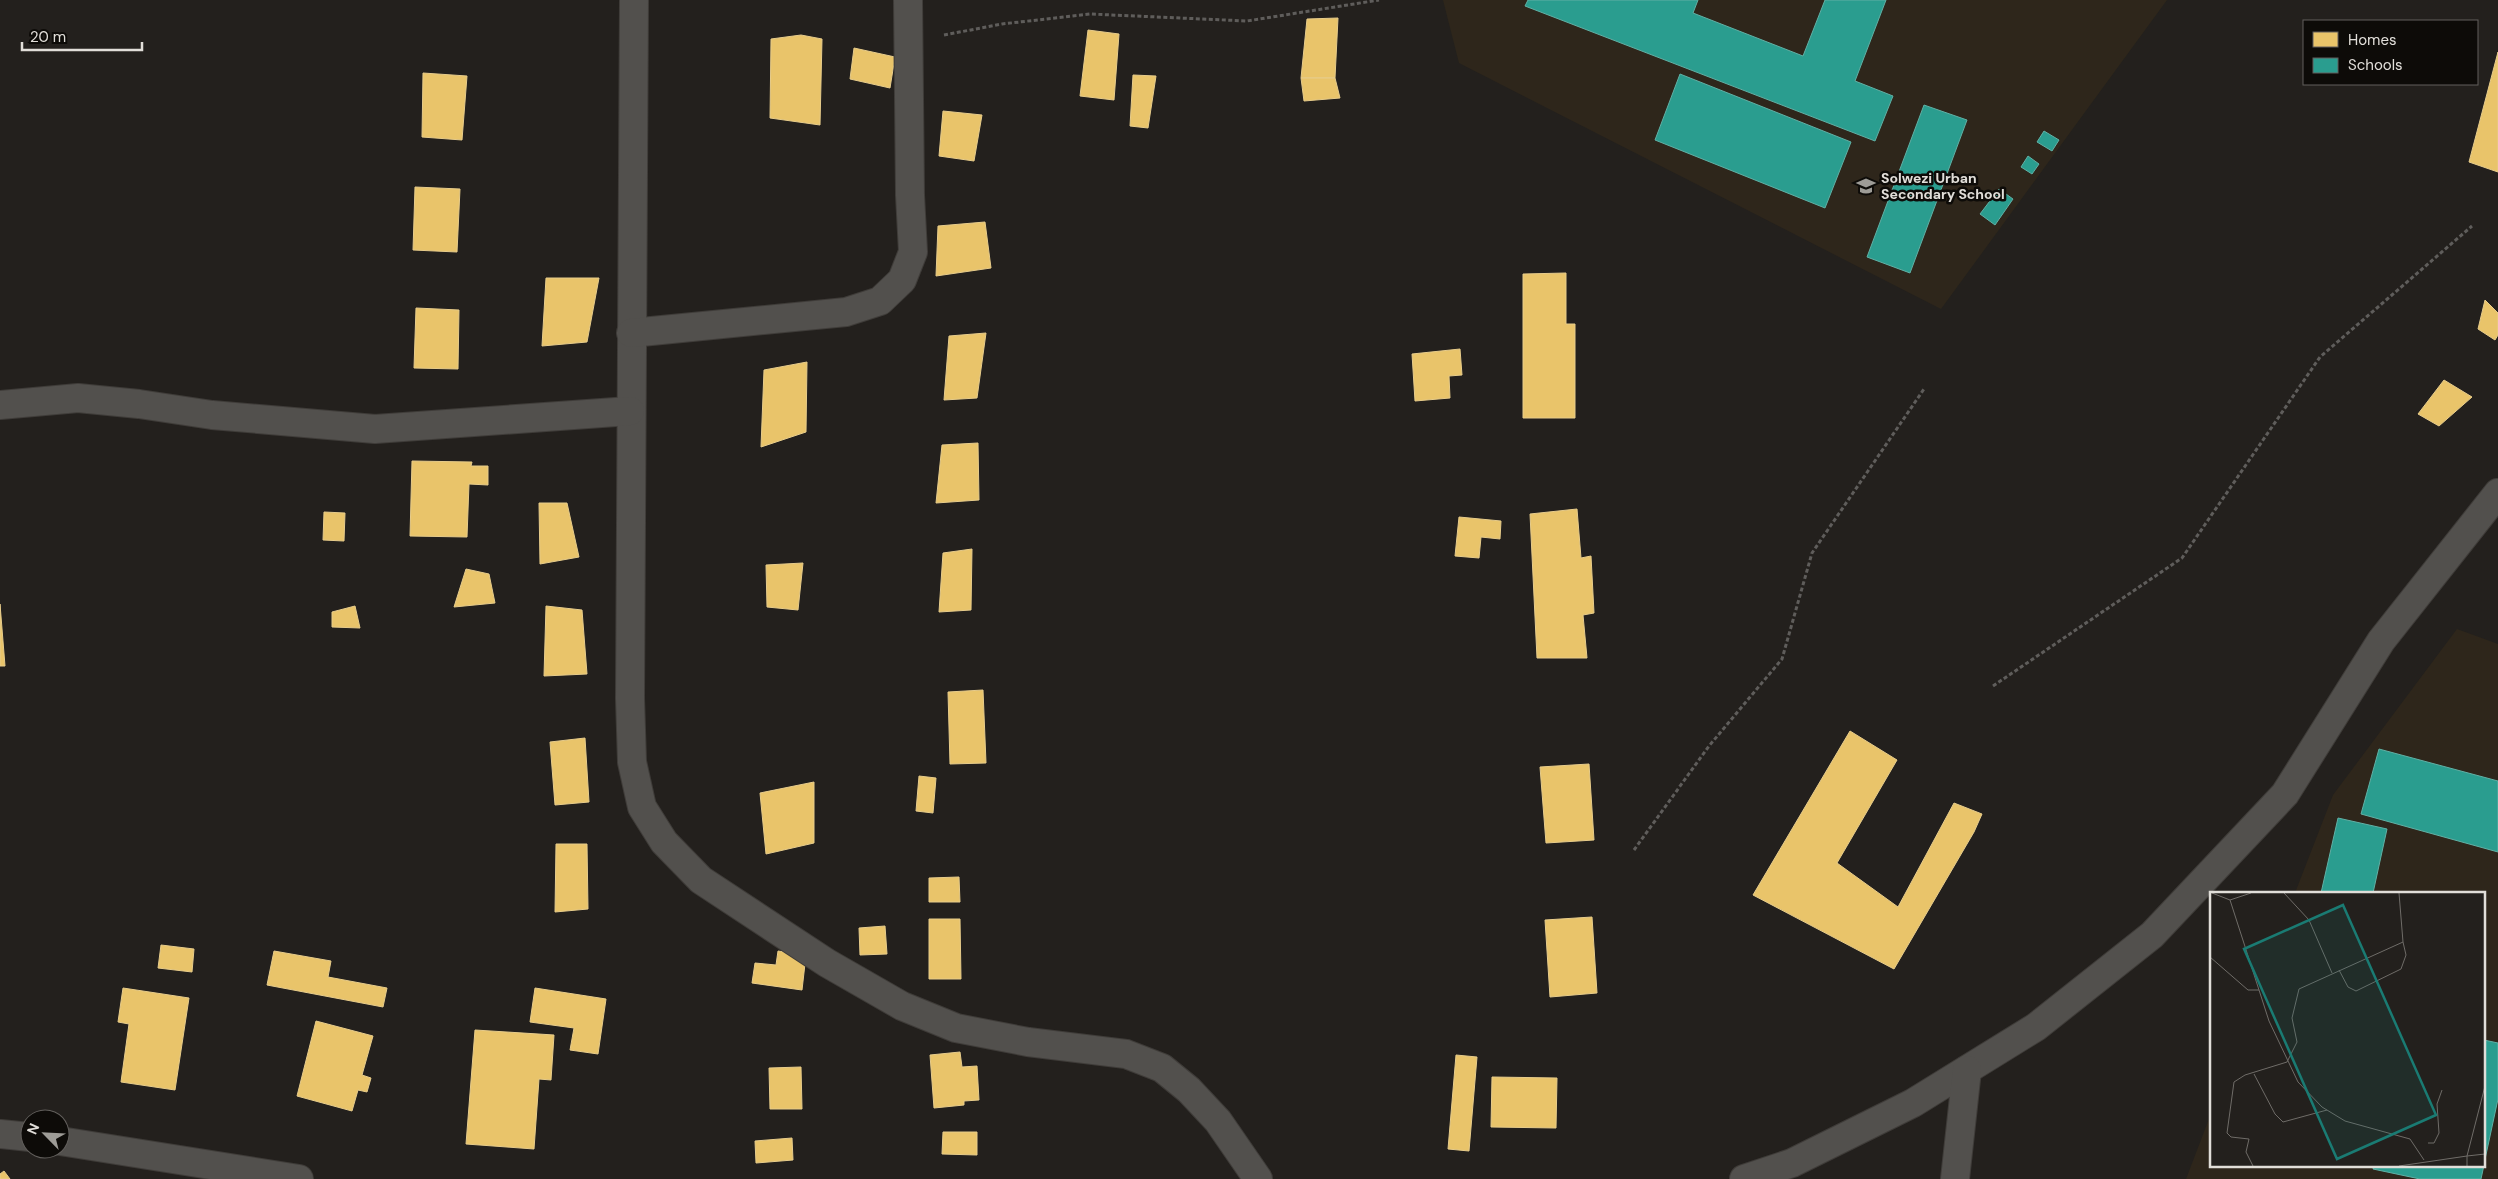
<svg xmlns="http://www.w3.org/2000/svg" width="2498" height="1179" font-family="'DM Sans',sans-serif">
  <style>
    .built { fill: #2e261b }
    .homes { fill: #e9c46a; stroke: #e7cc8b }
    .schools { fill: #2a9d8f; stroke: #61b0a5 }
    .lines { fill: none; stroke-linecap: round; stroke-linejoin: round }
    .street-casing { stroke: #3f3c39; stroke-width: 30 }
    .path { stroke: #5f5d5b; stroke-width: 3; stroke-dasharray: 4 2.5; stroke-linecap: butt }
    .street { stroke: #52504d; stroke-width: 28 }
    .labels { text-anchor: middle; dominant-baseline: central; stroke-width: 5; stroke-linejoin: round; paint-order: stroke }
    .poi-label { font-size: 14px; font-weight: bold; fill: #e1ded9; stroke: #0d0b08; text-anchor: start }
    .inset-road { fill: none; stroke: #6f6c68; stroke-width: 1 }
    .view { fill: #1a7b73; fill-opacity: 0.15; stroke: #1a7b73; stroke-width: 2.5 }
    .inset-edge { fill: none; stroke: #e1ded9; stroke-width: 2.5 }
  </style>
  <rect width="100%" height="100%" fill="#23201d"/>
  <g class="built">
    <polygon points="1443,0 2167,0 1941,309 1459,63"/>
    <polygon points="2457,629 2498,644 2498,1179 2186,1179 2212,1111 2212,1165 2484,1165 2484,893 2295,893 2333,795"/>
  </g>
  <g class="homes">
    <polygon points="1338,18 1335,78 1301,78 1307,19"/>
    <polygon points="1088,30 1119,34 1114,100 1080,96"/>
    <polygon points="801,35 822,39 820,125 770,118 771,39"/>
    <polygon points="854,48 895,57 890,88 850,79"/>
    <polygon points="2498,52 2498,172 2469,162"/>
    <polygon points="423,73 467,76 462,140 422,137"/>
    <polygon points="1133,75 1156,76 1148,128 1130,126"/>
    <polygon points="1301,78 1335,78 1340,98 1304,101"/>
    <polygon points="943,111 982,115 974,161 939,156"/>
    <polygon points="415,187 460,189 457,252 413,250"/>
    <polygon points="985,222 991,268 936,276 938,226"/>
    <polygon points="1566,273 1566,324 1575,324 1575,418 1523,418 1523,274"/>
    <polygon points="546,278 599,278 587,342 542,346"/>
    <polygon points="2485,300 2498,313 2498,335 2495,340 2478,329"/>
    <polygon points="416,308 459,310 458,369 414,368"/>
    <polygon points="986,333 977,398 944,400 949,336"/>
    <polygon points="1460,349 1462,375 1449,376 1450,398 1415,401 1412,354"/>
    <polygon points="807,362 806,432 761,447 764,370"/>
    <polygon points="2444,380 2472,397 2439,426 2418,414"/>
    <polygon points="978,443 979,500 936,503 942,445"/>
    <polygon points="412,461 472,462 471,466 488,466 488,485 469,484 467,537 410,536"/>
    <polygon points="539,503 567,503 579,557 540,564"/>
    <polygon points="1577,509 1581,558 1591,556 1594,613 1583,615 1587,658 1537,658 1530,514"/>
    <polygon points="324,512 345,513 344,541 323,540"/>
    <polygon points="1459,517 1501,521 1500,539 1481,537 1479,558 1455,556"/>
    <polygon points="972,549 971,610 939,612 943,553"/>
    <polygon points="803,563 798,610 767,607 766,565"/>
    <polygon points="466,569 489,574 495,603 454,607"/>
    <polygon points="0,604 5,666 0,666"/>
    <polygon points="355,606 360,628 332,627 332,612"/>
    <polygon points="546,606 582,610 587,674 544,676"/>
    <polygon points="983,690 986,763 950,764 948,692"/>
    <polygon points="1850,731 1897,760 1837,863 1898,907 1954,803 1982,814 1974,832 1894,969 1753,895"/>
    <polygon points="585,738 589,802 555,805 550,742"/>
    <polygon points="1589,764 1594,840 1546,843 1540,767"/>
    <polygon points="919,776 936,778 933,813 916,811"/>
    <polygon points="814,782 814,843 766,854 760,793"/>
    <polygon points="556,844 587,844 588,909 555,912"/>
    <polygon points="959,877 960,902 929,902 929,878"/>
    <polygon points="1592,917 1597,993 1550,997 1545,920"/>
    <polygon points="929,919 960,919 961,979 929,979"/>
    <polygon points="885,926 887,954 860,955 859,928"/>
    <polygon points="161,945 194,949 192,972 158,968"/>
    <polygon points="274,951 331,961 328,977 387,988 383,1007 267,985"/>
    <polygon points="778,951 806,955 802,990 752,983 755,963 776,965"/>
    <polygon points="123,988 189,998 175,1090 121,1082 129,1024 118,1022"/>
    <polygon points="535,988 606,999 598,1054 570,1050 574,1028 530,1022"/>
    <polygon points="316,1021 373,1036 362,1075 371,1078 367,1092 358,1090 352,1111 297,1096"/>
    <polygon points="475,1030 554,1035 551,1080 539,1079 534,1149 466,1144"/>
    <polygon points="960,1052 962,1067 977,1066 979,1100 964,1101 964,1105 934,1108 930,1055"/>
    <polygon points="1456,1055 1477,1057 1469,1151 1448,1149"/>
    <polygon points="801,1067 802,1109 770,1109 769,1068"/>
    <polygon points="1492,1077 1557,1078 1556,1128 1491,1127"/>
    <polygon points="943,1132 977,1132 977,1155 942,1154"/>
    <polygon points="792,1138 793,1160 756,1163 755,1141"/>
    <polygon points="4,1171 10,1179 0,1179 0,1174"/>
  </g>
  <g class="schools">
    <polygon points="1528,0 1698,0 1693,13 1803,56 1825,0 1886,0 1855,81 1893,96 1875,141 1525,6"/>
    <polygon points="1680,74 1851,142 1825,208 1655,140"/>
    <polygon points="1924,105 1967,120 1910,273 1867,257"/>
    <polygon points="2044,131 2059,140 2052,151 2037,142"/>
    <polygon points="2028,156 2039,164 2032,174 2021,167"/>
    <polygon points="1999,189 2013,199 1995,225 1980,214"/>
    <polygon points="2379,749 2498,781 2498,852 2361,814"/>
    <polygon points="2338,818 2387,829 2373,893 2321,893"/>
    <polygon points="2484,1040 2498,1043 2498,1099 2484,1164"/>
    <polygon points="2374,1165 2484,1165 2481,1179 2420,1179 2373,1169"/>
  </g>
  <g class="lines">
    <g class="street-casing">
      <g id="street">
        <polyline points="634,0 630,698 632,762 642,807 664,842 701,880 827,963 902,1006 956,1028 1028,1042 1126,1054 1162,1068 1189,1090 1218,1121 1258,1179"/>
        <polyline points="631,333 846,312 880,301 902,280 913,252 910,195 908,0"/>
        <polyline points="0,405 78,398 139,404 212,415 375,429 630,411"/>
        <polyline points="0,1134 30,1137"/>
        <polyline points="60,1141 299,1179"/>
        <polyline points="1744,1179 1792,1163 1913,1103 2036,1027 2152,935 2285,794 2381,641 2498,493"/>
        <polyline points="1955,1179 1967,1070"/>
      </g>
    </g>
    <g class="path">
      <polyline points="944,35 1002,24 1090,14 1247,21 1379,0"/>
      <polyline points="1993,686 2182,558 2320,357 2472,226"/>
      <polyline points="1634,850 1709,746 1782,659 1812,553 1924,389"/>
    </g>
    <use href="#street" class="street"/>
  </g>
  <defs>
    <g id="school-bare" transform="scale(1.5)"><path d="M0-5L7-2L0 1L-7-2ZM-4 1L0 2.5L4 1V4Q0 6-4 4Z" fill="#9e9c97" stroke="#0d0b08" stroke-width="2.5" paint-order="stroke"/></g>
  </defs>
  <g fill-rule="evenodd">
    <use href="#school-bare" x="1866" y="186"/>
  </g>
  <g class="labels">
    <g class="poi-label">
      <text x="1881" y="178">Solwezi Urban<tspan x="1881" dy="16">Secondary School</tspan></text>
    </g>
  </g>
  <g transform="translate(2210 892)">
    <rect width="275" height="275" fill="#23201d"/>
    <path class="inset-road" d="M 2,1 L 20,8 L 41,1M 74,1 L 99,28 L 122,81M 20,8 L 59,129 L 88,190 L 112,215 L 135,229 L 200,247 L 214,268M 0,65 L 38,98 L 49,98M 129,78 L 138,95 L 146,99 L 191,77 L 196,63 L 193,50M 44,182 L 65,222 L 73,230 L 117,218M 218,251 L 224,251 L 229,241 L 227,212 L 232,198M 43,274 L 36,260 L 39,247 L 21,245 L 17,241 L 24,190 L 35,183 L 77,170 L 87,150 L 82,126 L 89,97 L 193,50 L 189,1M 189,274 L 257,264 L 275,194M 257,274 L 257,264 L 275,262"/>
    <path class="view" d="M 133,13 L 226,223 L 127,267 L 34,57 Z"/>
    <rect width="275" height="275" class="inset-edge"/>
  </g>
  <rect x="2303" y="20" width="175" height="65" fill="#0d0b08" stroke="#625f5c"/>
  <rect x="2313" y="32" width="25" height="15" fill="#e9c46a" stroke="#625f5c"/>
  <text x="2348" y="45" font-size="15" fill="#e1ded9">Homes</text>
  <rect x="2313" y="58" width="25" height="15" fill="#2a9d8f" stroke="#625f5c"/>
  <text x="2348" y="70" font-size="15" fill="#e1ded9">Schools</text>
  <g transform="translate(45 1134) rotate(294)"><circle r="24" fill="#0d0b08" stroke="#625f5c"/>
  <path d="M0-4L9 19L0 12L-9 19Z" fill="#9e9c97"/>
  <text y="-8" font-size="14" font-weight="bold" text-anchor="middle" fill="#e1ded9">N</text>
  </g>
  <path d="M22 42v8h120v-8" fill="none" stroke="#e1ded9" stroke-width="2.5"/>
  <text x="30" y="42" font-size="15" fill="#e1ded9" stroke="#0d0b08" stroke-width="4" paint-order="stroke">20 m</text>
</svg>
